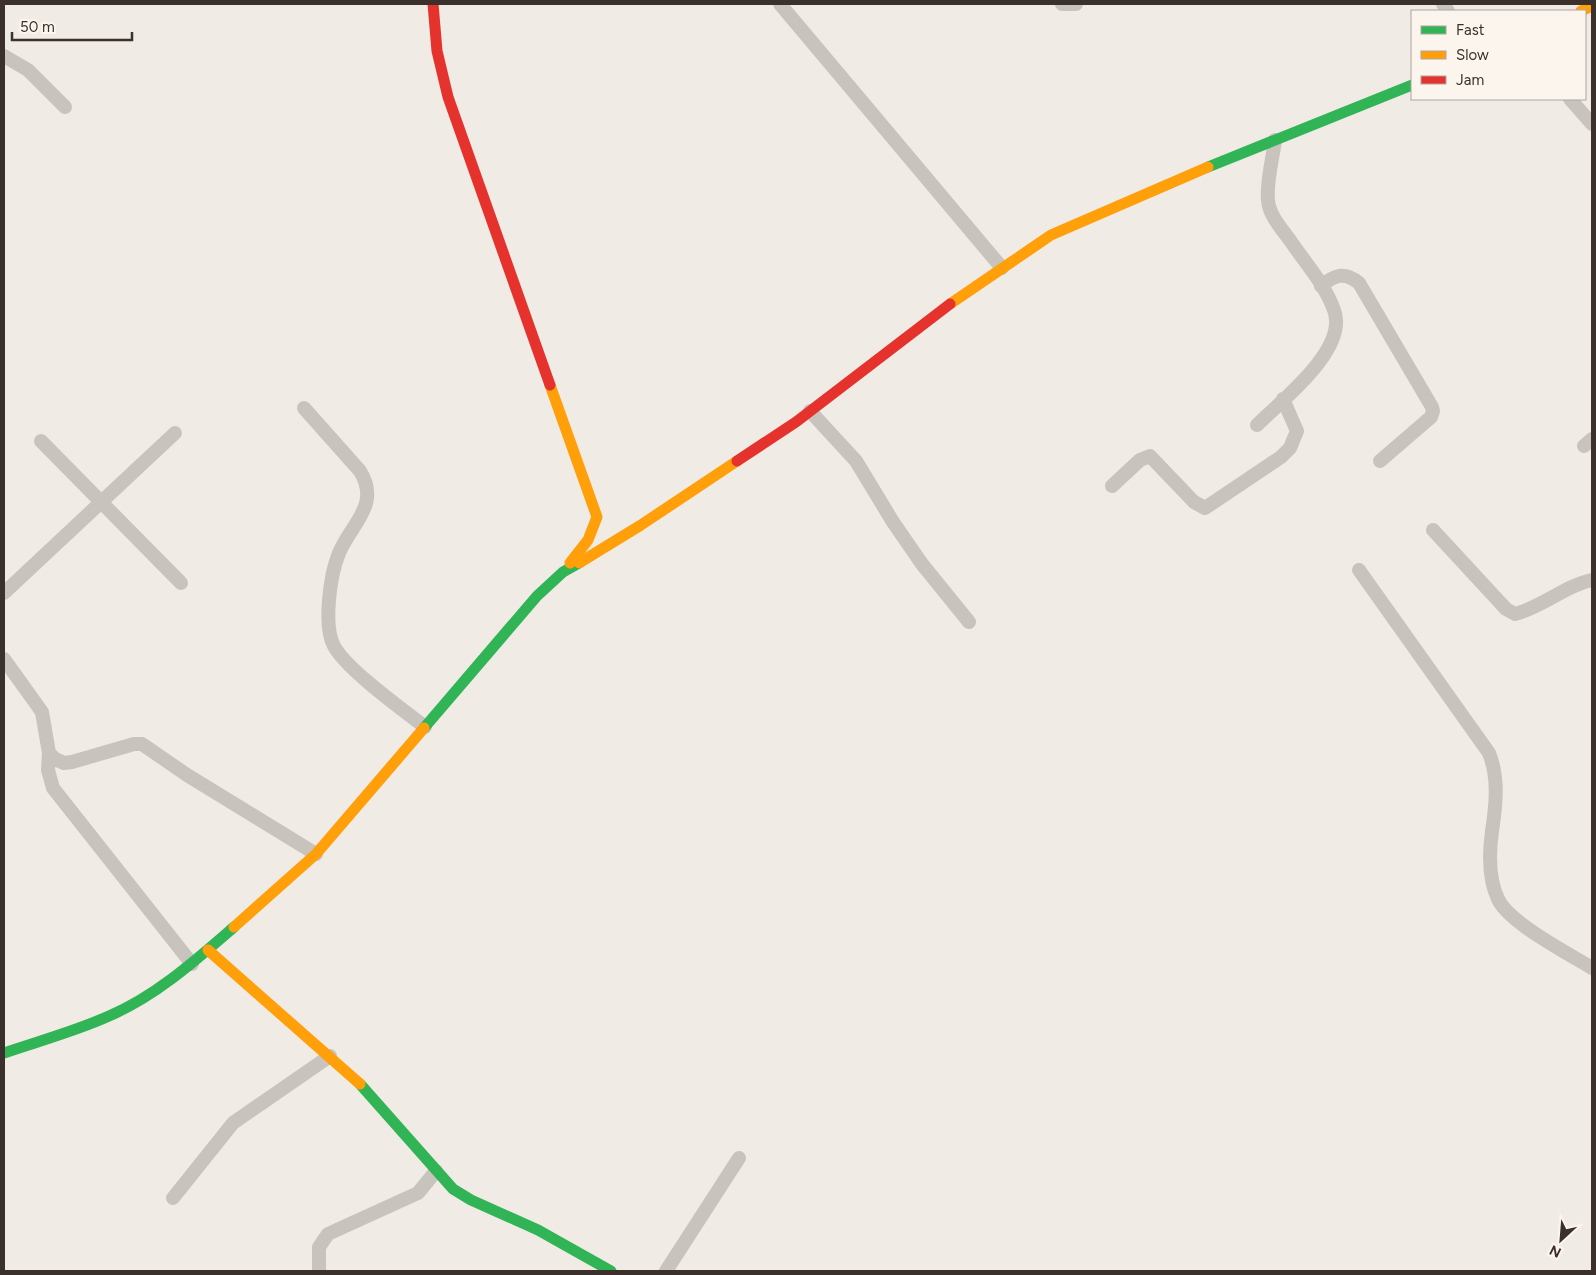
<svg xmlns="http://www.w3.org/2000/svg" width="1596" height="1275" font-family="Figtree,sans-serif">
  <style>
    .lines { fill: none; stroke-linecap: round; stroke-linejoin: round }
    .street { stroke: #c9c3be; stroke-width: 14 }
    .fast { stroke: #30b455; stroke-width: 11 }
    .slow { stroke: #ff9f0a; stroke-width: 11 }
    .jam { stroke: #e5322d; stroke-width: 11 }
  </style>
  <rect width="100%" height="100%" fill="#f0ebe5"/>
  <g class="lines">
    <g class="street">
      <polyline points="780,4 1002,268"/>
      <polyline points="1062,4 1076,4"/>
      <polyline points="1443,4 1448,11"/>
      <polyline points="4,56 28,70 65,107"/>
      <polyline points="1570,99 1592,124"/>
      <path d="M 1321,286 C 1335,275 1344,271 1359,283 L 1432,407 L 1433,411 L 1431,417 L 1380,461"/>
      <path d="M 304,408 L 360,471 C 381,505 351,524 339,553 C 330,575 323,626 334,646 C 346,669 402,709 425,727"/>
      <polyline points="810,411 856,461 893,522 922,564 969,622"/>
      <path d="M 1257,425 C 1281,401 1349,349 1334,310 C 1326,287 1308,266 1294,246 C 1285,232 1269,217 1268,200 C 1266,183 1273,157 1275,140"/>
      <polyline points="41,441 181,583"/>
      <polyline points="1584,446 1592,439"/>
      <polyline points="1112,486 1140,460 1150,456 1194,502 1205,508 1281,457 1290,448 1297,431 1283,399"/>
      <path d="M 1433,530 L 1506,609 L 1515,614 C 1543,607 1564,586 1592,580"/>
      <path d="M 1359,570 L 1489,753 C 1499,778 1496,805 1492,831 C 1489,853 1488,878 1498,899 C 1509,923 1569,954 1592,968"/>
      <polyline points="4,593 175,433"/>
      <polyline points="4,659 42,712 49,753 55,759 64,763 72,762 134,744 142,744 187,775 316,854"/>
      <polyline points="49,753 48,770 53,788 192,964"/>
      <polyline points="173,1198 233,1123 330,1056"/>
      <polyline points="319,1271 319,1247 328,1234 418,1193 436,1171"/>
      <polyline points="666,1271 739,1158"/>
    </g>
    <g class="fast">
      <polyline points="1208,167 1412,85"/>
      <polyline points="424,728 537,596 563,572 579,563"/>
      <path d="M 4,1053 C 39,1041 76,1031 109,1016 C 156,996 196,960 234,927"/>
      <polyline points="360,1084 453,1189 471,1200 538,1230 611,1271"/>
    </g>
    <g class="slow">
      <polyline points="1581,11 1592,6"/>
      <polyline points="950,304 1051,235 1208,167"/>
      <polyline points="550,385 597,517 588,540 570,563"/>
      <polyline points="579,563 641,525 737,461"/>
      <polyline points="234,927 316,854 424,728"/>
      <polyline points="208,950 360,1084"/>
    </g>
    <g class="jam">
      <polyline points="433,4 437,51 448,97 550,385"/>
      <polyline points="737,461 796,422 950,304"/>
    </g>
  </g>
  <rect width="1596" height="1275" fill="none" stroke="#3b302b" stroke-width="10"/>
  <rect x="1411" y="10" width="175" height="90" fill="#fbf5ee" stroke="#aea6a0"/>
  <rect x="1421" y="26" width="25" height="8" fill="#30b455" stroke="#aea6a0"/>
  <text x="1456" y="35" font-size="15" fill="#3b302b">Fast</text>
  <rect x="1421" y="51" width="25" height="8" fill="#ff9f0a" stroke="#aea6a0"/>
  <text x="1456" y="60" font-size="15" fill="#3b302b">Slow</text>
  <rect x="1421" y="76" width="25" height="8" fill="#e5322d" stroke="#aea6a0"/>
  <text x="1456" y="85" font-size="15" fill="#3b302b">Jam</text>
  <g transform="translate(1561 1240) rotate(206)" stroke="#fbf5ee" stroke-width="4" paint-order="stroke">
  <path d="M0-4L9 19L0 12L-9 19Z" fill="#3b302b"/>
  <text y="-8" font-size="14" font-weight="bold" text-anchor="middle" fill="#3b302b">N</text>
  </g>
  <path d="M12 32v8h120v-8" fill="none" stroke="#3b302b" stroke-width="2.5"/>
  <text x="20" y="32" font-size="15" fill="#3b302b" stroke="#fbf5ee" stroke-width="4" paint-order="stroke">50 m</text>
</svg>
